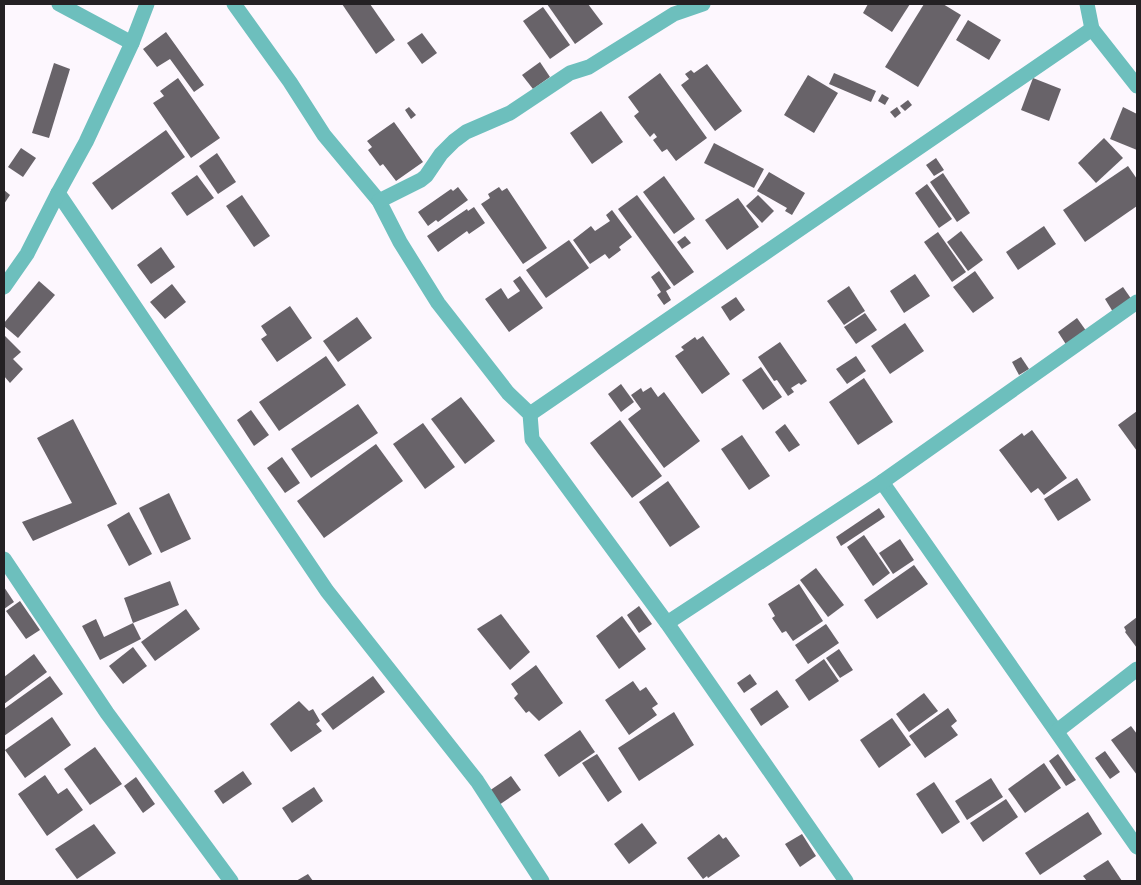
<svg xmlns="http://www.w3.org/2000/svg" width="1141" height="885" font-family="Lato,sans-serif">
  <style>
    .building { fill: #686369 }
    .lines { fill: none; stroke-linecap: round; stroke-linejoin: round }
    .street { stroke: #6dbfbd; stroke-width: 15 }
  </style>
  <rect width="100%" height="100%" fill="#fdf7fe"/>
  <g class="building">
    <polygon points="342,4 370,4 395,40 376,54"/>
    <polygon points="547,4 588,4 603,24 575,44"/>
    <polygon points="868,4 910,4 892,32 863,13"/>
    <polygon points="924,4 943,4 961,15 918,87 885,67"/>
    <polygon points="543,7 570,45 550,59 523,21"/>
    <polygon points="968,20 1001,40 989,60 956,40"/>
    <polygon points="166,32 204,85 194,92 170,59 157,67 143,49"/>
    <polygon points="422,33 437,53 422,64 407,43"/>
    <polygon points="540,62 550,77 533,89 522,75"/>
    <polygon points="54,63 70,69 49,138 32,133"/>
    <polygon points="707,64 742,111 715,131 681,85 689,79 685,74 691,70 694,73"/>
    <polygon points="660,73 707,138 676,161 667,149 662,152 653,140 657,137 654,133 650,137 634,116 639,112 628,97"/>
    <polygon points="834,73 876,91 871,102 829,84"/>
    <polygon points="808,75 838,93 814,133 784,115"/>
    <polygon points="178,78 220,138 191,158 153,103 164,96 160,91"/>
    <polygon points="1033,78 1061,89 1049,121 1021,110"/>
    <polygon points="882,94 889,98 885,105 878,101"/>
    <polygon points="908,100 912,105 905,111 900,106"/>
    <polygon points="409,107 416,115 411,119 405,110"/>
    <polygon points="897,107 901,113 895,118 890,112"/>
    <polygon points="1123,107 1137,114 1137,150 1110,139"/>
    <polygon points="601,111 623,142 592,164 570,133"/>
    <polygon points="394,122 423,162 396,181 383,164 380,166 368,150 372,147 367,141"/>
    <polygon points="166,130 185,157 112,210 92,183"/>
    <polygon points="1104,138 1123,158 1096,183 1078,163"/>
    <polygon points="714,143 764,169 754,188 704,163"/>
    <polygon points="21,148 36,158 23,177 8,167"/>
    <polygon points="217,153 236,182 218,194 199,166"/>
    <polygon points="936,158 944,170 934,176 926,165"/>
    <polygon points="1128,166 1137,179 1137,206 1085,242 1063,210"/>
    <polygon points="769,172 805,193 792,215 785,211 787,208 757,191"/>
    <polygon points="943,173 970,213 957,222 930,182"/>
    <polygon points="197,175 214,198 187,216 171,193"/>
    <polygon points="664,176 695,219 674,234 643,192"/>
    <polygon points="927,184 952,219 939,228 915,193"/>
    <polygon points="458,187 468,200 438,222 436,220 428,226 418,212 451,189 453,191"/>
    <polygon points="499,187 502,191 507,188 547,248 523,264 481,204 490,198 488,194"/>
    <polygon points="4,190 10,195 4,204"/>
    <polygon points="242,195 270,236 254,247 226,206"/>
    <polygon points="637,195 694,272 674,286 618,209"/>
    <polygon points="758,195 774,211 762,223 746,206"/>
    <polygon points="738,198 759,227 727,250 705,220"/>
    <polygon points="474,207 485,223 469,234 467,231 438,252 427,236 467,209 468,211"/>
    <polygon points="612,210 632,237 619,247 621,250 609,259 605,254 590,264 573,240 591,226 595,231 610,221 606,215"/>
    <polygon points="1044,226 1056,244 1018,270 1006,252"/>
    <polygon points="961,231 983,260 968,271 947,242"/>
    <polygon points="938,232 966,272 952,282 924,242"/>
    <polygon points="685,236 691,243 682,249 677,242"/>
    <polygon points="569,240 589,268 546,298 526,270"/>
    <polygon points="161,247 175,267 151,284 137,265"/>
    <polygon points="659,271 671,288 666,291 671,300 664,305 657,295 661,292 651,277"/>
    <polygon points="975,271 994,298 973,313 953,287"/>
    <polygon points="915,274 930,296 904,313 890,291"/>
    <polygon points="520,276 543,308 509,332 485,299 501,288 508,299 520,291 513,281"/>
    <polygon points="39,281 55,295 18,338 4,326 4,323"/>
    <polygon points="172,284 186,302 165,319 150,302"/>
    <polygon points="849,286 865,311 844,325 827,301"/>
    <polygon points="1123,287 1132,300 1113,312 1105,299"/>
    <polygon points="736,297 745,310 730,321 721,307"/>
    <polygon points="290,306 312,338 277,362 261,339 267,335 261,326"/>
    <polygon points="865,313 877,330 856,344 844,327"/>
    <polygon points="357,317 372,338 338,362 323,341"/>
    <polygon points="1077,318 1087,332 1067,346 1058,332"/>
    <polygon points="905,323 924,351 890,374 871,346"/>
    <polygon points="4,335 21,352 13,359 23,369 10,383 4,376"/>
    <polygon points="703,336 730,374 702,394 675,356 684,350 681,347 695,337 697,340"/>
    <polygon points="780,342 807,381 801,385 799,383 791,388 794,392 788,396 777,380 774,381 758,357"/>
    <polygon points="326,356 346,385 279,431 259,402"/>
    <polygon points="856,356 866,371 847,384 836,369"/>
    <polygon points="1021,357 1029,369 1019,375 1012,362"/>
    <polygon points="761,367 782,397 763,410 742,380"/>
    <polygon points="864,378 893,422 858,445 829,402"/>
    <polygon points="621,384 634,402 621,412 608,394"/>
    <polygon points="651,387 658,397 664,392 700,441 664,468 628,419 641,409 631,395 641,388 643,392"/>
    <polygon points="461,397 495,441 465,464 431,419"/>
    <polygon points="358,404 378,433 311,478 291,449"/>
    <polygon points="251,410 269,435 254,446 237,420"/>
    <polygon points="1137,411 1137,451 1118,425"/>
    <polygon points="73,419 117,504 33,541 22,522 72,503 37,438"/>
    <polygon points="620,420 662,476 632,498 590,443"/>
    <polygon points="423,423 455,467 425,489 393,444"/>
    <polygon points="785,424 800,445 789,452 775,432"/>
    <polygon points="1032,430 1067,478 1044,495 1038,488 1031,493 999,450 1022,433 1024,436"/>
    <polygon points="742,435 770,476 749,490 721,449"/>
    <polygon points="376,444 403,481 324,538 297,501"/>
    <polygon points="282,457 300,483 285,493 267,468"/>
    <polygon points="1077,478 1091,500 1058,521 1044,499"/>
    <polygon points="668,481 700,527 670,547 639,502"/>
    <polygon points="169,493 191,539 161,553 139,508"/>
    <polygon points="879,508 885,517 841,546 836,537"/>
    <polygon points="129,512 152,554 129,566 107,525"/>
    <polygon points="864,535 890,573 873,586 847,547"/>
    <polygon points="900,539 914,560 893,574 879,553"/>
    <polygon points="914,565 928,584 877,619 864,600"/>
    <polygon points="816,568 844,605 828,617 800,580"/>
    <polygon points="170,581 179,605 133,623 124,598"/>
    <polygon points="799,584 823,621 793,641 786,631 782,633 772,618 775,616 768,604"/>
    <polygon points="4,587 14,602 4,609"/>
    <polygon points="20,601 40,630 26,639 6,611"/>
    <polygon points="639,606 652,624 639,633 627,615"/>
    <polygon points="186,609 200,629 155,661 141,642"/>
    <polygon points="501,614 530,652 510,670 477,629"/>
    <polygon points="622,616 646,649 619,669 596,636"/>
    <polygon points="1137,617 1137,648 1125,632 1126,631 1124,627"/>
    <polygon points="96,619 104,637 133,623 141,639 100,660 82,626"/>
    <polygon points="826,624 839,643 808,664 795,645"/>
    <polygon points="133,647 147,666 123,684 109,666"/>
    <polygon points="839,649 853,670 840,678 826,658"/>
    <polygon points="34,654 47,672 4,704 4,677"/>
    <polygon points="824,659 839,681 809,701 795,680"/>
    <polygon points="536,665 563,703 539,721 529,711 526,713 514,698 518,694 511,684"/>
    <polygon points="750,674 757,684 744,693 737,683"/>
    <polygon points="50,676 63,694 4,736 4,709"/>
    <polygon points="373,676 385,692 333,730 321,714"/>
    <polygon points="633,681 640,691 646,687 658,704 652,708 657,715 629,735 605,700"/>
    <polygon points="777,690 789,707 761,726 750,709"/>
    <polygon points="924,693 938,711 909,732 896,714"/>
    <polygon points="299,701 309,711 313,709 320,721 316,724 322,731 291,752 270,724"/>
    <polygon points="948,708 957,721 951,726 958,735 925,758 909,736"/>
    <polygon points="674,712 694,745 639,781 618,748"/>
    <polygon points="52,717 71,745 25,778 5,750"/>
    <polygon points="892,718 911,745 879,768 860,740"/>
    <polygon points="1131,726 1137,734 1137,775 1111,740"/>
    <polygon points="580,730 595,752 559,777 544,755"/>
    <polygon points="95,747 122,784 90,805 64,769"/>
    <polygon points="1105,751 1120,772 1110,779 1095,758"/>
    <polygon points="597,754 622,792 608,802 582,763"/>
    <polygon points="1058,754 1076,780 1066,786 1049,761"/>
    <polygon points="1044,763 1061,788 1025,813 1008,789"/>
    <polygon points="243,771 252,784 223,804 214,791"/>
    <polygon points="45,775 58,794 67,788 83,810 47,836 18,794"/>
    <polygon points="511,776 521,790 499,805 489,791"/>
    <polygon points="136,777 155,804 143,813 124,786"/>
    <polygon points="991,778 1003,797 967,820 955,801"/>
    <polygon points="934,782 960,822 942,834 916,794"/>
    <polygon points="314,787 323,801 292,823 282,808"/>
    <polygon points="1006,799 1018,817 983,842 970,823"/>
    <polygon points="1088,812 1102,834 1040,875 1025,853"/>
    <polygon points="642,823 657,843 629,864 614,844"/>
    <polygon points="94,824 116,853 77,879 55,849"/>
    <polygon points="719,834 723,839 726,837 740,856 708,878 707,876 703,879 687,858"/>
    <polygon points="802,834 816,856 800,867 785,844"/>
    <polygon points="1108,860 1122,881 1087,881 1083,876"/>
    <polygon points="308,874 313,881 296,881"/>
  </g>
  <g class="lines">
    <g class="street">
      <polyline points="59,4 132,43"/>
      <polyline points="234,4 290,82 324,135 379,201 400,242 438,303 508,393 530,414 532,439 667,623 846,881"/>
      <polyline points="1087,4 1092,29 1137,86"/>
      <polyline points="58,193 327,591 477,781 542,881"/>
      <polyline points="379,201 421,180 426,176 441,154 454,141 466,132 510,113 570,73 589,67 674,14 703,4"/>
      <polyline points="4,287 27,254 58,193 86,142 132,43 147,4"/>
      <polyline points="530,414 1092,29"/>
      <polyline points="882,482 1137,847"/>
      <polyline points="4,559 107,713 231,881"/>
      <polyline points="667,623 882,482 1137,302"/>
      <polyline points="1057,731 1137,669"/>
    </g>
  </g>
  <rect width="1141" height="885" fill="none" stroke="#242124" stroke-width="10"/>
</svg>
